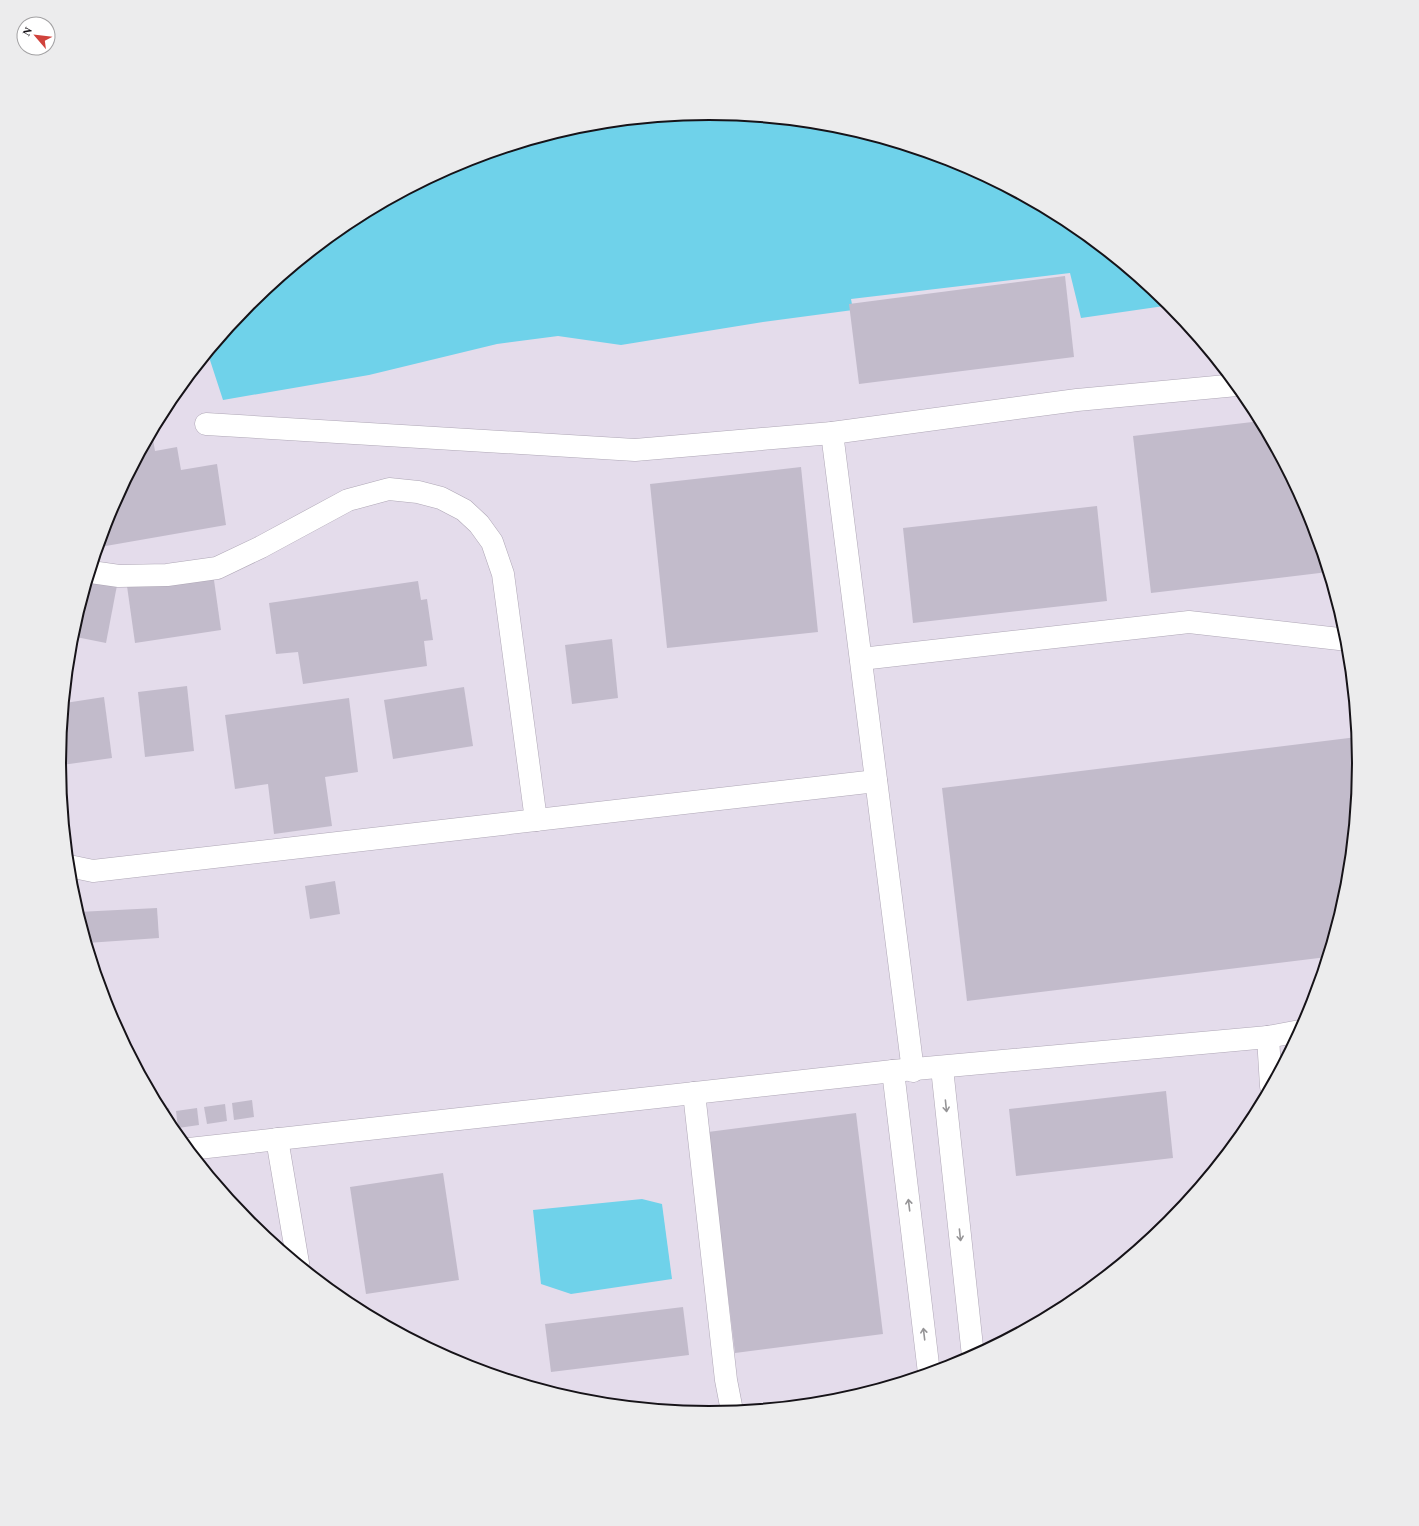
<svg xmlns="http://www.w3.org/2000/svg" width="1419" height="1526" font-family="Georgia,serif">
  <style>
    .water { fill: #6fd2ea }
    .building { fill: #c2bbcb }
    .lines { fill: none; stroke-linecap: round; stroke-linejoin: round }
    .minor-casing { stroke: #afa7b6; stroke-width: 23 }
    .minor { stroke: #fff; stroke-width: 22 }
    .oneway { stroke: #969597 }
    .rim { fill: none; stroke: #161318; stroke-width: 2 }
  </style>
  <rect width="100%" height="100%" fill="#e4dceb"/>
  <g class="water">
    <polygon points="710,113 837,125 959,162 1071,222 1171,305 1081,318 1070,273 851,299 853,310 763,322 621,345 558,336 497,344 369,375 223,400 208,354 250,303 348,222 461,162 583,125"/>
    <polygon points="642,1199 662,1204 672,1279 571,1294 541,1284 533,1210"/>
  </g>
  <g class="building">
    <polygon points="1065,276 1074,357 859,384 849,304"/>
    <polygon points="1261,421 1311,514 1328,572 1151,593 1133,436"/>
    <polygon points="152,433 155,451 177,447 181,470 217,464 226,525 100,547 100,543 109,514"/>
    <polygon points="801,467 818,632 667,648 650,484"/>
    <polygon points="1097,506 1107,601 913,623 903,528"/>
    <polygon points="213,573 221,630 135,643 127,586"/>
    <polygon points="90,575 118,580 106,643 71,636"/>
    <polygon points="418,581 421,600 427,599 433,640 424,641 427,666 303,684 298,652 276,654 269,603"/>
    <polygon points="612,639 618,698 572,704 565,645"/>
    <polygon points="187,686 194,751 145,757 138,692"/>
    <polygon points="464,687 473,746 393,759 384,700"/>
    <polygon points="104,697 112,758 62,765 60,749 65,703"/>
    <polygon points="349,698 358,772 325,777 332,826 274,834 268,784 235,789 225,715"/>
    <polygon points="1357,737 1360,763 1347,890 1327,957 967,1001 942,788"/>
    <polygon points="335,881 340,914 310,919 305,886"/>
    <polygon points="157,908 159,938 87,943 78,912"/>
    <polygon points="1166,1091 1173,1158 1016,1176 1009,1109"/>
    <polygon points="252,1100 254,1117 234,1120 232,1103"/>
    <polygon points="225,1104 227,1121 207,1124 204,1107"/>
    <polygon points="169,1108 172,1125 169,1125 161,1110"/>
    <polygon points="197,1108 199,1125 178,1128 176,1111"/>
    <polygon points="856,1113 883,1334 735,1353 708,1132"/>
    <polygon points="443,1173 459,1280 366,1294 350,1187"/>
    <polygon points="683,1307 689,1355 551,1372 545,1324"/>
  </g>
  <g class="lines">
    <defs>
      <g id="minor">
        <polyline points="206,424 635,450 832,433 1077,400 1237,385"/>
        <polyline points="832,433 913,1071"/>
        <polyline points="91,572 119,576 167,575 217,568 261,547 348,500 389,489 418,492 441,498 464,510 479,524 492,542 503,574 536,820"/>
        <polyline points="861,659 1189,622 1348,640"/>
        <polyline points="69,866 93,871 876,781"/>
        <polyline points="1268,1037 1271,1086"/>
        <polyline points="942,1068 973,1356"/>
        <polyline points="893,1071 929,1373"/>
        <polyline points="694,1093 726,1380 732,1411"/>
        <polyline points="277,1139 298,1263"/>
        <polyline points="189,1149 893,1071 1268,1037 1300,1031"/>
      </g>
    </defs>
    <use href="#minor" class="minor-casing"/>
    <use href="#minor" class="minor"/>
  </g>
  <defs><path id="oneway-shaft" d="M-6 0H5M1.5-3L5.5 0L1.5 3" fill="none" stroke-width="1.6" stroke-linecap="round" stroke-linejoin="round"/></defs>
  <g class="oneway">
    <use href="#oneway-shaft" transform="translate(946 1106) rotate(84)"/>
    <use href="#oneway-shaft" transform="translate(909 1205) rotate(-97)"/>
    <use href="#oneway-shaft" transform="translate(960 1235) rotate(84)"/>
    <use href="#oneway-shaft" transform="translate(924 1334) rotate(-97)"/>
  </g>
  <path d="M0 0H1419V1526H0ZM66 763a643 643 0 1 1 1286 0a643 643 0 1 1-1286 0Z" fill="#ececed" fill-rule="evenodd"/>
  <path class="rim" d="M66 763a643 643 0 1 1 1286 0a643 643 0 1 1-1286 0Z"/>
  <g transform="translate(36 36) rotate(298)"><circle r="19" fill="#ffffff" stroke="#a2a1a3"/>
  <path d="M0-3L7 15L0 10L-7 15Z" fill="#d0423c"/>
  <text y="-6" font-size="11" font-weight="bold" text-anchor="middle" fill="#161318">N</text>
  </g>
</svg>
